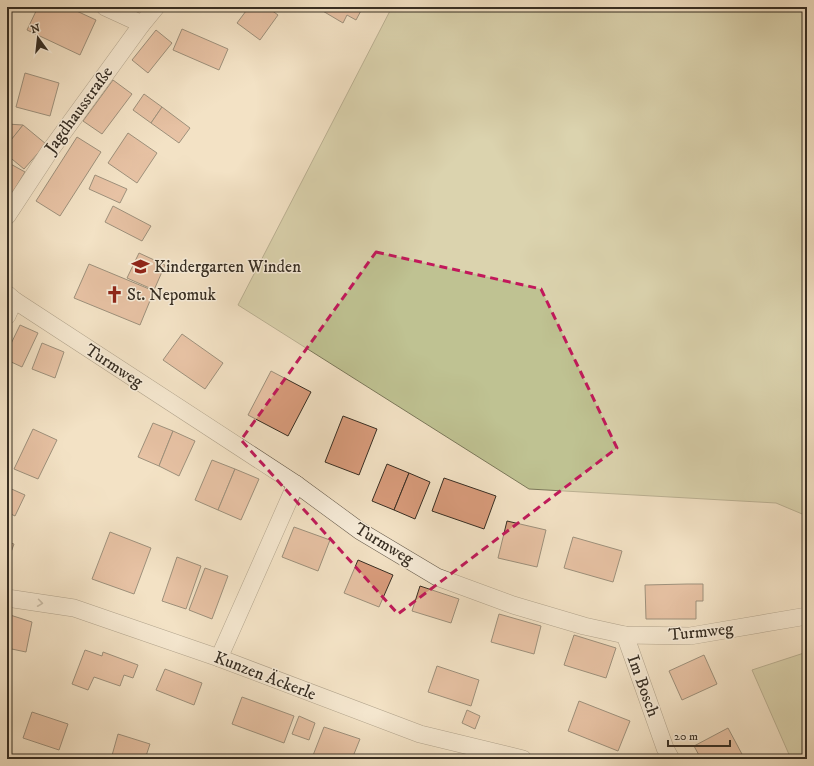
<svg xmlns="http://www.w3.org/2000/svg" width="814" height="766" font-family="'IM FELL DW Pica',serif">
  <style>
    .green { fill: #bfc292; stroke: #7b785a }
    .building { fill: #d99c7c; stroke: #372e23 }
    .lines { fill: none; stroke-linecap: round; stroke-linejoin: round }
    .minor-casing { stroke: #665b4c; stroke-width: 18 }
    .minor { stroke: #f7ecd9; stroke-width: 17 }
    .oneway { stroke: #978d7e }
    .marked { fill: none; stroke: #c2185b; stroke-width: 3; stroke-dasharray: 8 5; stroke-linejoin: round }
    .labels { text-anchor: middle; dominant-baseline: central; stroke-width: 3; stroke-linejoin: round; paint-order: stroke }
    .street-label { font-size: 17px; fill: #372e23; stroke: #f7ecd9 }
    .poi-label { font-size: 17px; fill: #372e23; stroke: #f7ecd9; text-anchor: start }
  </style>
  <rect width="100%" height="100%" fill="#f3e2c5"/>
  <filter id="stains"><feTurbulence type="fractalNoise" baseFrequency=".005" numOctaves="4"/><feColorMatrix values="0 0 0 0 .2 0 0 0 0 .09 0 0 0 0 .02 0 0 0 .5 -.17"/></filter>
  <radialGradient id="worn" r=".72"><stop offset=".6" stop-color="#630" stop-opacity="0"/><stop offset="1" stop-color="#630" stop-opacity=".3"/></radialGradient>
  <g class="green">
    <polygon points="392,7 807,7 807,516 776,503 529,489 238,305"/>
    <polygon points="807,652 807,759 791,759 752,670"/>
  </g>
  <g class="building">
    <polygon points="38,7 68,7 96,20 80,55 27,30"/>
    <polygon points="249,7 267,7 278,15 260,40 237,23"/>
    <polygon points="316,7 363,7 356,20 347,15 343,23"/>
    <polygon points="182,29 228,49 219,70 173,50"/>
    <polygon points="156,30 172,43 148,73 132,60"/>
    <polygon points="25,73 59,83 50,116 16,107"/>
    <polygon points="113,80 132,94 102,134 83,121"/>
    <polygon points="144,94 162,107 151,123 133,110"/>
    <polygon points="162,107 190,128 179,143 151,123"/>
    <polygon points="7,124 23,125 9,143 7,143"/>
    <polygon points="23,125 46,144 24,169 7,155 7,145"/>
    <polygon points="128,133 157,153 137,183 108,163"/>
    <polygon points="77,137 101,152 60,216 36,201"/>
    <polygon points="7,162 25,172 7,202"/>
    <polygon points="95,175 127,189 120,203 89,189"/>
    <polygon points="113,206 151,226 142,241 105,222"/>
    <polygon points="139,253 165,265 154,290 127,278"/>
    <polygon points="89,264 154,291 140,325 74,298"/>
    <polygon points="20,325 38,333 22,367 7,360 7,352"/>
    <polygon points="182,334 223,363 205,389 163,360"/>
    <polygon points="42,343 64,352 55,378 32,369"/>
    <polygon points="271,371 311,392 288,436 248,415"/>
    <polygon points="343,416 377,429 359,475 325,462"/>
    <polygon points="153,423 173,431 159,466 138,457"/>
    <polygon points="7,424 11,427 7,435"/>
    <polygon points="33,429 57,440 38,479 14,469"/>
    <polygon points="173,431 195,441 179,476 159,466"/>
    <polygon points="212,460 235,469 218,510 195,500"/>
    <polygon points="387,464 409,473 394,510 372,501"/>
    <polygon points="235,469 259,479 241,520 218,510"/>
    <polygon points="409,473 430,482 415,519 394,510"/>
    <polygon points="444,478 496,496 484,529 432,511"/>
    <polygon points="7,487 25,495 15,516 7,512"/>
    <polygon points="507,521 546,530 537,567 498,558"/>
    <polygon points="294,527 330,540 318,571 282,557"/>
    <polygon points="110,532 151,548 134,594 92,579"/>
    <polygon points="573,537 622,551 613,582 564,568"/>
    <polygon points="7,542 14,544 7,563"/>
    <polygon points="177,557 201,566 186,609 162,601"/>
    <polygon points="358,560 393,575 379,607 344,593"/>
    <polygon points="205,568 228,576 212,619 189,610"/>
    <polygon points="687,584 703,584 703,601 696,601 696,619 646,619 645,585"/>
    <polygon points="420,586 459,599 451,623 412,611"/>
    <polygon points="7,614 32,622 26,652 7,648"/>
    <polygon points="499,614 541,626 534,654 491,642"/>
    <polygon points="574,635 616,648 606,678 564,665"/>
    <polygon points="85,650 102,656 103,652 138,665 133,678 124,675 120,686 94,677 88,690 72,684"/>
    <polygon points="704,655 717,684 682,700 669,671"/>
    <polygon points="437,666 479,680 471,706 428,692"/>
    <polygon points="165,669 202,683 194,705 156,690"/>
    <polygon points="242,697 294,716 284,743 232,724"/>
    <polygon points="579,701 630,721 618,751 568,731"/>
    <polygon points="467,710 480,716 475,729 462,723"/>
    <polygon points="32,712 68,724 59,750 23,738"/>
    <polygon points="299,716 315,723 309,740 292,734"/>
    <polygon points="324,727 360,739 352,759 315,759 312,758"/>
    <polygon points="728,728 743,756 737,759 701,759 694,746"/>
    <polygon points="118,734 150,744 145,759 111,759"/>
  </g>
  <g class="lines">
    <defs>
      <g id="minor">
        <polyline points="105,7 142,24"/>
        <polyline points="7,216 49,152 142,24 156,7"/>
        <polyline points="7,294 14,300 296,484 360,531 437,577 513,605 584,626 625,635 690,636 807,616"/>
        <polyline points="7,316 14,300"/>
        <polyline points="7,598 74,608 219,658 420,734 523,759"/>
        <polyline points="625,635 665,748 671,759"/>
        <polyline points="219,658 296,484"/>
      </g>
    </defs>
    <use href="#minor" class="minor-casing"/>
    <use href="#minor" class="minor"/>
  </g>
  <defs><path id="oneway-chevron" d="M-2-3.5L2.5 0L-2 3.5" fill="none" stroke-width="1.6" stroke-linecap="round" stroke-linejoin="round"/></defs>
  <use class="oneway" href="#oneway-chevron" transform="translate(40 603) rotate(8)"/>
  <path d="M0 0H814V766H0ZM376,252L541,289L617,448L398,614L241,440Z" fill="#f3e2c5" fill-opacity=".55" fill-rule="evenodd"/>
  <path class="marked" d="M376,252L541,289L617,448L398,614L241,440Z"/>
  <defs>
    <symbol id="school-bare" viewBox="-9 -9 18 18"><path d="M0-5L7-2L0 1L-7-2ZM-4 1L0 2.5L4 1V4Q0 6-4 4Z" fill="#8f2418" stroke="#f7ecd9" stroke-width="2.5" paint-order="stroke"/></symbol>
    <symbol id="church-bare" viewBox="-9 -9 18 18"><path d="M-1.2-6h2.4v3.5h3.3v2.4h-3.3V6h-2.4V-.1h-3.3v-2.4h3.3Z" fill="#8f2418" stroke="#f7ecd9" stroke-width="2.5" paint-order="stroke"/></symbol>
  </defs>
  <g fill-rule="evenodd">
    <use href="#school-bare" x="128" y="254" width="25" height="25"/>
    <use href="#church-bare" x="102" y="282" width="25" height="25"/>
  </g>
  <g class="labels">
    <g class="street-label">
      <text transform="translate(79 110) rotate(-54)">Jagdhausstraße</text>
      <text transform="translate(114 366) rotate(33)">Turmweg</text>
      <text transform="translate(384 544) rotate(31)">Turmweg</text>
      <text transform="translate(701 632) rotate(-6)">Turmweg</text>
      <text transform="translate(265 676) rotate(21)">Kunzen Äckerle</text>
      <text transform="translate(643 686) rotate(70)">Im Bosch</text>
    </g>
    <g class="poi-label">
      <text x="154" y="267">Kindergarten Winden</text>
      <text x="127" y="295">St. Nepomuk</text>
    </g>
  </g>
  <rect width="814" height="766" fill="none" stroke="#f3e2c5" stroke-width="24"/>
  <rect x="8" y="8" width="798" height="750" fill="none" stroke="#372e23" stroke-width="2"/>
  <rect x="12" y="12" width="790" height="742" fill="none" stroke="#372e23"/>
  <g transform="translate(38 38) rotate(345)" stroke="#f7ecd9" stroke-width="3" paint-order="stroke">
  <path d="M0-3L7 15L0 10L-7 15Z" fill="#372e23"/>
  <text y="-6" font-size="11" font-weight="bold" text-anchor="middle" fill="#372e23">N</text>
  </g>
  <path d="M668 740v6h62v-6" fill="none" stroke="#372e23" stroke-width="2"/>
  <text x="674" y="740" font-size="12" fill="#372e23" stroke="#f7ecd9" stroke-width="3" paint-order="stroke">20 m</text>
  <rect width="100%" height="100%" filter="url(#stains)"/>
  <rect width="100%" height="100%" fill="url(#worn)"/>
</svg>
